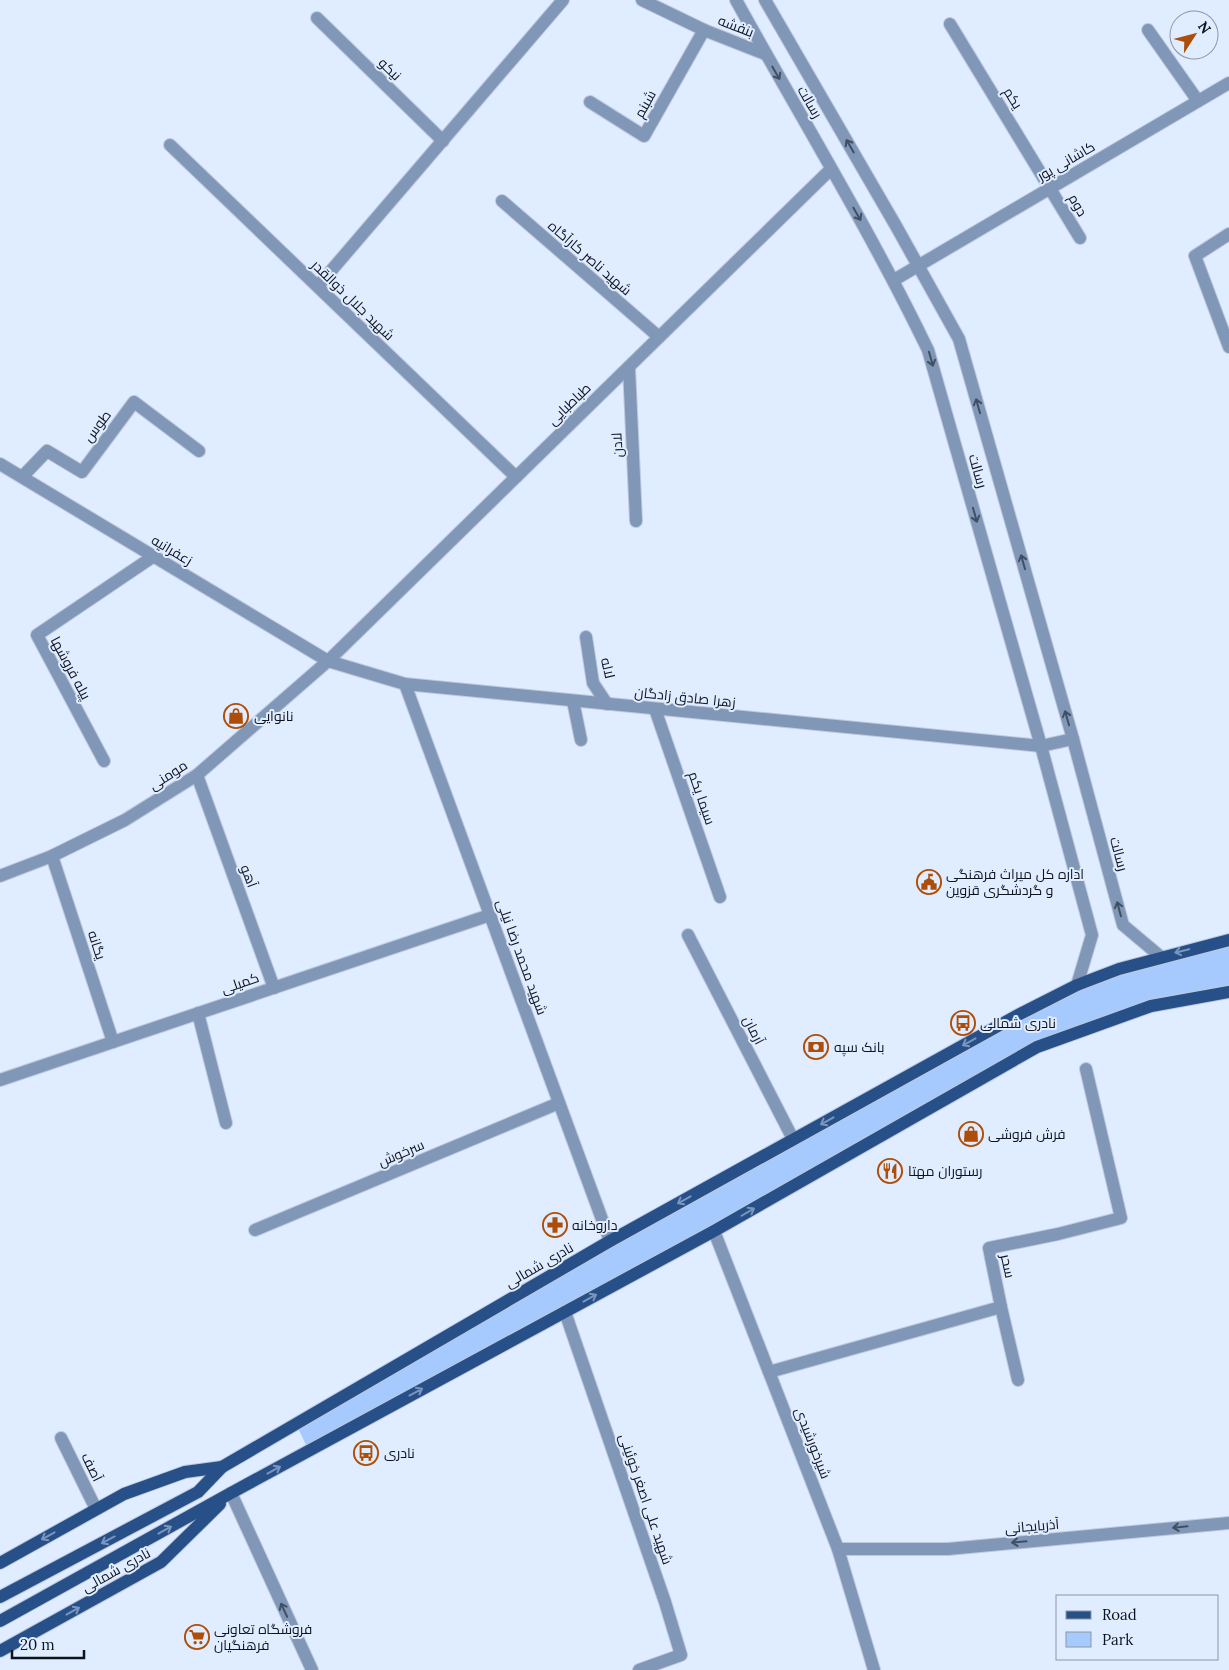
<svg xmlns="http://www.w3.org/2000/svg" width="1229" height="1670" font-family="Lora,Cairo,serif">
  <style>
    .green { fill: #a6cafd }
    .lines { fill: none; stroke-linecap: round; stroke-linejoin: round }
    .minor-casing { stroke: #bec9db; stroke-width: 14 }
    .major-casing { stroke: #bec9db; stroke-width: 14 }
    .minor { stroke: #8097b8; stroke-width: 12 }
    .major { stroke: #274f88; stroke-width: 12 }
    .oneway { stroke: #414f63 }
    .oneway2 { stroke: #7a96be }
    .labels { text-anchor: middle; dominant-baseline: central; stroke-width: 4; stroke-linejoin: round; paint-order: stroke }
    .street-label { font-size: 14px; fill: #0d141e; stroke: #e0ecff }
    .poi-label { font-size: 14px; fill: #0d141e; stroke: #e0ecff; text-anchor: start }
  </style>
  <rect width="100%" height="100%" fill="#e0ecff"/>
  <polygon class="green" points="1229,940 1229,992 1151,1006 1037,1047 309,1451 296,1424 1077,985"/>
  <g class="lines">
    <defs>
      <g id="minor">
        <polyline points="642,0 704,30 765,54"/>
        <path d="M736,0C800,116 870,230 928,350L1041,746L1092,935L1077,985"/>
        <polyline points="765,0 896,226 959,339 1073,739 1123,925 1161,957"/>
        <polyline points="317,18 443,141"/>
        <polyline points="950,24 1080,238"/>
        <polyline points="1148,30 1198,101"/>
        <polyline points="590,102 644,136 704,30"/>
        <polyline points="170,145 516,477"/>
        <polyline points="502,201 659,337"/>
        <polyline points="1229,234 1195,256 1229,347"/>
        <polyline points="894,280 1229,83"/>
        <polyline points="318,286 563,0"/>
        <polyline points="629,367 636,521"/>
        <polyline points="0,464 328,661 405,684 1041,746 1073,739"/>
        <polyline points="22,477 47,451 82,472 134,402 199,451"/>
        <polyline points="586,637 593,683 607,704"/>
        <polyline points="405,684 610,1241"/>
        <polyline points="573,701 581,740"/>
        <polyline points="655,709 720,897"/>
        <polyline points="104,761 37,635 154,556"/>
        <polyline points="197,775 274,988"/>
        <polyline points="52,856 113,1042"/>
        <polyline points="0,876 52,856 125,820 197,775 328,661 831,169"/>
        <polyline points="688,935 793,1139"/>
        <polyline points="198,1013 226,1123"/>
        <polyline points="0,1080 490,915"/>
        <polyline points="255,1230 559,1103"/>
        <polyline points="714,1231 838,1549 874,1670"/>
        <polyline points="1001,1307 1018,1380"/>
        <polyline points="565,1312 665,1602 681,1655 639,1670"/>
        <polyline points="769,1372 1001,1307 989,1248 1058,1234 1121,1218 1086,1069"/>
        <polyline points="61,1438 96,1509"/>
        <polyline points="231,1493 312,1670"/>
        <polyline points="838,1549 948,1549 1229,1523"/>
      </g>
      <g id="major">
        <polyline points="0,1563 124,1494 185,1472 222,1467"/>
        <polyline points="0,1597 198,1492 222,1467 610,1241 1018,1015 1077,985 1119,969 1229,940"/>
        <polyline points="0,1621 231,1493 714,1231 1037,1047 1151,1006 1229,992"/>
        <polyline points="0,1651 161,1562 220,1504"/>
      </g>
    </defs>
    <use href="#minor" class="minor-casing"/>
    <use href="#major" class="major-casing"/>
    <use href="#minor" class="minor"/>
    <use href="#major" class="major"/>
  </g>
  <defs><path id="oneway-shaft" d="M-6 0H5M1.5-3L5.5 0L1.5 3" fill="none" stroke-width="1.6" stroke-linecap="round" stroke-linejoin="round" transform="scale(1.25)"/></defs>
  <g class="oneway">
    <use href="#oneway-shaft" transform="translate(776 73) rotate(60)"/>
    <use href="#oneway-shaft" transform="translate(850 146) rotate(-120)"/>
    <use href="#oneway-shaft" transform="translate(857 214) rotate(60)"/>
    <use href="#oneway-shaft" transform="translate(931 359) rotate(74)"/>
    <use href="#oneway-shaft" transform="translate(978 406) rotate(-106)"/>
    <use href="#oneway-shaft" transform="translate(975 515) rotate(74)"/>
    <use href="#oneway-shaft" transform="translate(1023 562) rotate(-106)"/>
    <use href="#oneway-shaft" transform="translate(1067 718) rotate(-106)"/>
    <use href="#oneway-shaft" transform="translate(1119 909) rotate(-105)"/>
    <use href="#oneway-shaft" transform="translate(1180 1527) rotate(174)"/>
    <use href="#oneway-shaft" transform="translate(1019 1542) rotate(175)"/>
    <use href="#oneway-shaft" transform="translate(284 1610) rotate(-115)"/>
  </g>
  <g class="oneway2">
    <use href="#oneway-shaft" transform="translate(1182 951) rotate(166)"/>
    <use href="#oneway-shaft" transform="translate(969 1042) rotate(151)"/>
    <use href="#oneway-shaft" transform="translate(827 1121) rotate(151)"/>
    <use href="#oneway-shaft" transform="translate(684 1200) rotate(151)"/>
    <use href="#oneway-shaft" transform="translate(748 1212) rotate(-30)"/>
    <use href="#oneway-shaft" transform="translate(590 1298) rotate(-29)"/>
    <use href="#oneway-shaft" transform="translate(416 1392) rotate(-28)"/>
    <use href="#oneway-shaft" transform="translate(274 1470) rotate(-29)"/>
    <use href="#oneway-shaft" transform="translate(165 1530) rotate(-29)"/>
    <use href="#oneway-shaft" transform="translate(48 1536) rotate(151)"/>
    <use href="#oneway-shaft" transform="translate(108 1540) rotate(152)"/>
    <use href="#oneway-shaft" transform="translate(73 1611) rotate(-29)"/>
  </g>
  <defs>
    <symbol id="shop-ring" viewBox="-11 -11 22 22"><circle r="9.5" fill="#e0ecff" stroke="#ad4d07" stroke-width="1.5"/><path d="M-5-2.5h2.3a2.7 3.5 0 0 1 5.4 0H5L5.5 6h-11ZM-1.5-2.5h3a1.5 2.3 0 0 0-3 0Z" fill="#ad4d07"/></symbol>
    <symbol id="civic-ring" viewBox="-11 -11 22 22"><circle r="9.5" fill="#e0ecff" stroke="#ad4d07" stroke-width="1.5"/><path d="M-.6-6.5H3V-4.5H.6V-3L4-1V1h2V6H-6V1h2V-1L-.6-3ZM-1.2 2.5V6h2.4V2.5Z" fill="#ad4d07"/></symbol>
    <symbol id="bus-ring" viewBox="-11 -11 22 22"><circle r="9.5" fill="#e0ecff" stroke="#ad4d07" stroke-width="1.5"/><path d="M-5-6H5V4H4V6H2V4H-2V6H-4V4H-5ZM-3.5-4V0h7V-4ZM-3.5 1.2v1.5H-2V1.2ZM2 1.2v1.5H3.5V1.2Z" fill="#ad4d07"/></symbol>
    <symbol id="bank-ring" viewBox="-11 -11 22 22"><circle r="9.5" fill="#e0ecff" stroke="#ad4d07" stroke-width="1.5"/><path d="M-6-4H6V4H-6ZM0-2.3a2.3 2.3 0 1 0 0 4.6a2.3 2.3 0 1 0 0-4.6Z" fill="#ad4d07"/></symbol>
    <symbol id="restaurant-ring" viewBox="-11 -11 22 22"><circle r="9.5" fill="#e0ecff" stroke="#ad4d07" stroke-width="1.5"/><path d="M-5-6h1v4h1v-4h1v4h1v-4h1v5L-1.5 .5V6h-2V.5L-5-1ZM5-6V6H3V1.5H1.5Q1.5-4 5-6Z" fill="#ad4d07"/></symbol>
    <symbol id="pharmacy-ring" viewBox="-11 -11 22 22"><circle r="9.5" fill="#e0ecff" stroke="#ad4d07" stroke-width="1.5"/><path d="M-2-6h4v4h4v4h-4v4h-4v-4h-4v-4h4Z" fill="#ad4d07"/></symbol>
    <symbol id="supermarket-ring" viewBox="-11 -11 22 22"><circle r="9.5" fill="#e0ecff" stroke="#ad4d07" stroke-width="1.5"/><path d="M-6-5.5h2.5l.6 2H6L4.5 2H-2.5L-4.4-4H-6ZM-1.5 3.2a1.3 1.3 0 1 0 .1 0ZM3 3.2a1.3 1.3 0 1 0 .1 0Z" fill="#ad4d07"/></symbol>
  </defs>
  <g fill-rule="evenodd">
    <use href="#shop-ring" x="222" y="702" width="28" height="28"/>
    <use href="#civic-ring" x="915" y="868" width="28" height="28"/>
    <use href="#bus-ring" x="949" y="1009" width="28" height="28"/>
    <use href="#bank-ring" x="802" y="1033" width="28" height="28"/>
    <use href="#shop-ring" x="957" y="1120" width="28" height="28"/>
    <use href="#restaurant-ring" x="876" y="1157" width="28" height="28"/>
    <use href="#pharmacy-ring" x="541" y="1211" width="28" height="28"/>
    <use href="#bus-ring" x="352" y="1439" width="28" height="28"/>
    <use href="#supermarket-ring" x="183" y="1623" width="28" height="28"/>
  </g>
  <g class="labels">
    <g class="street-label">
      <text transform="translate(736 26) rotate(21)">بنفشه</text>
      <text transform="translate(390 69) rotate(44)">نیکو</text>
      <text transform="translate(1013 98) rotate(58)">یکم</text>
      <text transform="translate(810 102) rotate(60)">رسالت</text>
      <text transform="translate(645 104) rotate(-61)">شبنم</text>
      <text transform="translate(1066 161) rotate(-30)">کاشانی پور</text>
      <text transform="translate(1078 205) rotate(60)">دوم</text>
      <text transform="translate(590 258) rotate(41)">شهید ناصر کارآگاه</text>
      <text transform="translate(353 300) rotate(44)">شهید جلال ذوالقدر</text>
      <text transform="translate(569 404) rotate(-44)">طباطبایی</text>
      <text transform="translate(97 426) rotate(-53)">طوس</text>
      <text transform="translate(617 445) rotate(-93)">لادن</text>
      <text transform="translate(978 471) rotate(74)">رسالت</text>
      <text transform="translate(172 550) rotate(31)">زعفرانیه</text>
      <text transform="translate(71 668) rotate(62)">پیله فروشها</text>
      <text transform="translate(608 668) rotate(77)">لاله</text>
      <text transform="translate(685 697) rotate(6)">زهرا صادق زادگان</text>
      <text transform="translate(168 775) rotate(-33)">مومنی</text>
      <text transform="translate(702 798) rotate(71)">سیما یکم</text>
      <text transform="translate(1119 854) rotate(75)">رسالت</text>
      <text transform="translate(249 876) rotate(70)">آهو</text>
      <text transform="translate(97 945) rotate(72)">یگانه</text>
      <text transform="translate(522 957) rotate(70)">شهید محمد رضا نیلی</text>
      <text transform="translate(240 983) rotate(-19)">کمیلی</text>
      <text transform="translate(754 1030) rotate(63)">آرمان</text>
      <text transform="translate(401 1153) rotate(-23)">سرخوش</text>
      <text transform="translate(539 1265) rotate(-30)">نادری شمالی</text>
      <text transform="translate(1008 1266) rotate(78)">سحر</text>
      <text transform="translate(813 1443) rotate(69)">شیرخورشیدی</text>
      <text transform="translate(92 1467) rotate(64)">آصف</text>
      <text transform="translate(646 1499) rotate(71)">شهید علی اصغر خوئینی</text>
      <text transform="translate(1032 1526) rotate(-5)">آذربایجانی</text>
      <text transform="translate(116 1570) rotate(-29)">نادری شمالی</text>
    </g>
    <g class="poi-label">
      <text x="254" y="716">نانوایی</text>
      <text x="946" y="874">اداره کل میراث فرهنگی<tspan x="946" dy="16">و گردشگری قزوین</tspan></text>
      <text x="980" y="1023">نادری شمالی</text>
      <text x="834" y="1047">بانک سپه</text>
      <text x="988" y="1134">فرش فروشی</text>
      <text x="908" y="1171">رستوران مهتا</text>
      <text x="572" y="1225">داروخانه</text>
      <text x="384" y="1453">نادری</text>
      <text x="214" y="1629">فروشگاه تعاونی<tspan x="214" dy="16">فرهنگیان</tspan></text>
    </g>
  </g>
  <rect x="1056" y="1595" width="162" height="65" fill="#e0ecff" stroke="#8c96a5"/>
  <rect x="1066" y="1611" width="25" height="8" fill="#274f88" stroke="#8c96a5"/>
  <text x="1102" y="1620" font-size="15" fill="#0d141e">Road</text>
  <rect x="1066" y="1632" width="25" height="15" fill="#a6cafd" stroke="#8c96a5"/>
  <text x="1102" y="1645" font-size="15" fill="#0d141e">Park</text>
  <g transform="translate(1194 35) rotate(54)"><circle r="24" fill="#e0ecff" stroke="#8c96a5"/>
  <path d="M0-4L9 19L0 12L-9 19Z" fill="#ad4d07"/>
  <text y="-8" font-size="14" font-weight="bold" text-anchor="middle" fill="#0d141e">N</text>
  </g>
  <path d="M12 1650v8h72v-8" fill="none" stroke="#0d141e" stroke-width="2.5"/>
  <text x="20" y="1650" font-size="15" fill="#0d141e" stroke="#e0ecff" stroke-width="4" paint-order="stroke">20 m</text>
</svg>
